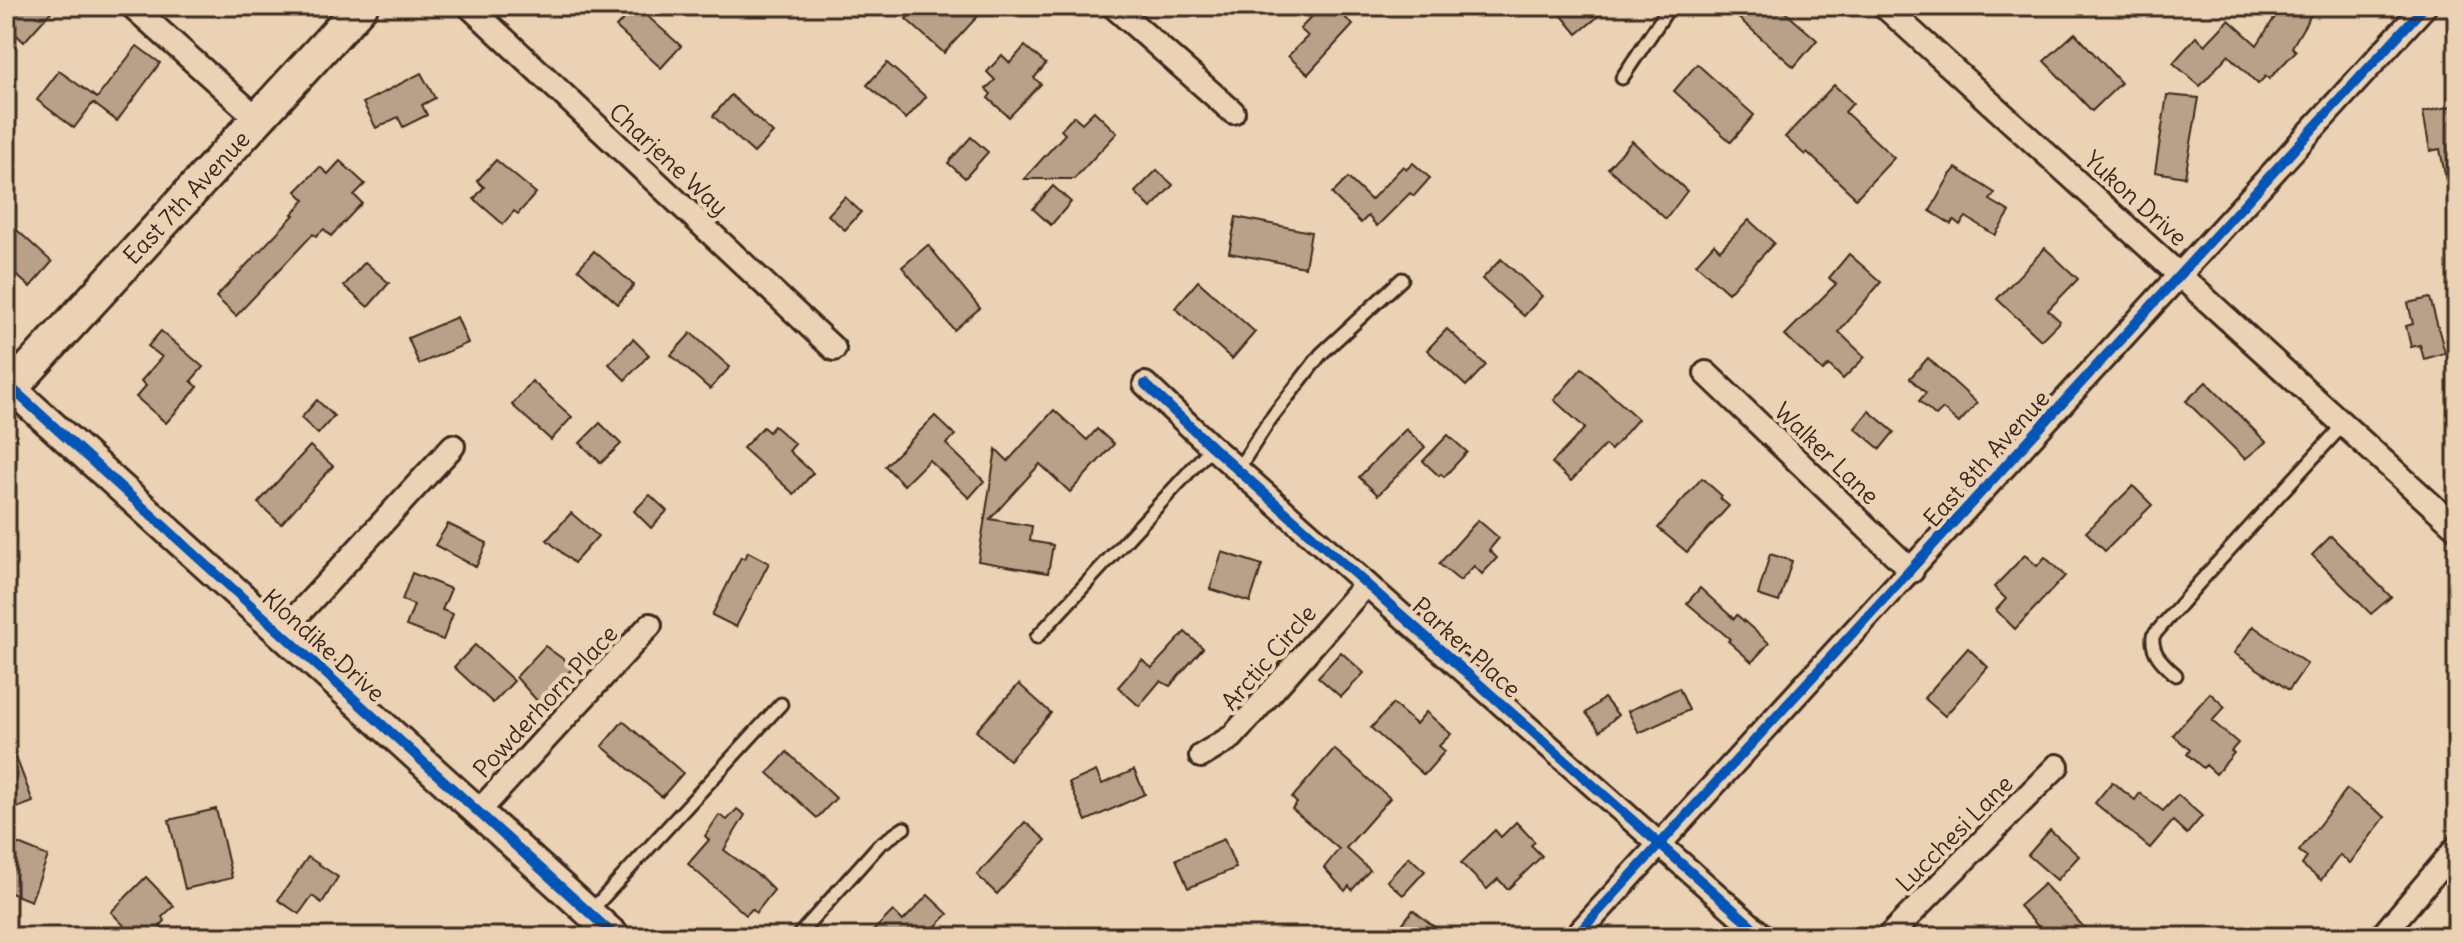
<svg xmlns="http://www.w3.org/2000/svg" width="2463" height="943" font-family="Delius,sans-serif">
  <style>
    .building { fill: #b8a188; stroke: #3b2a1e; stroke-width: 2 }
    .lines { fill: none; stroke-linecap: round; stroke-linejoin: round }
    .service-casing { stroke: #3b2a1e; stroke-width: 17 }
    .minor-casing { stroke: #3b2a1e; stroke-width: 28 }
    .tertiary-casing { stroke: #3b2a1e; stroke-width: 34 }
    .secondary-casing { stroke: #3b2a1e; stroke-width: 38 }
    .service { stroke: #ecd2b4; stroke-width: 11 }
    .minor { stroke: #ecd2b4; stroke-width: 22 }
    .tertiary { stroke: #ecd2b4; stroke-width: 28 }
    .secondary { stroke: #ecd2b4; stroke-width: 32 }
    .cycleway-casing { stroke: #ecd2b4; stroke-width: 15 }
    .cycleway { stroke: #0057b8; stroke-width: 10 }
    .labels { text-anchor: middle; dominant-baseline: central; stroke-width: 8; stroke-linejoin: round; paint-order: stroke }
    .street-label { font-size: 24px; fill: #3b2a1e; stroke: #ecd2b4 }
  </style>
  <rect width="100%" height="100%" fill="#ecd2b4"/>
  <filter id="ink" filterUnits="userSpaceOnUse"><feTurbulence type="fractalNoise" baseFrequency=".0125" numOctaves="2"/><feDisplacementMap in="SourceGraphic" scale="16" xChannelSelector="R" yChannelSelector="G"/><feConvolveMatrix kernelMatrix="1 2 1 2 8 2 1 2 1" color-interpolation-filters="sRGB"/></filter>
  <g filter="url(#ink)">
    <g class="building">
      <polygon points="14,6 56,6 24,42 6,25 6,14"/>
      <polygon points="636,6 681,46 661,68 616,27"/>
      <polygon points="918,6 987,6 944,53 906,19"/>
      <polygon points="1554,6 1611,6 1577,34"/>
      <polygon points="1725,6 1778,6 1817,40 1794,67"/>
      <polygon points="2282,6 2316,6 2292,47 2296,51 2269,79 2266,76 2258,84 2228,55 2200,86 2173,63 2196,37 2205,45 2229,20 2257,45"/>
      <polygon points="1334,7 1353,25 1308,74 1288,56 1308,36 1300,29 1319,9 1326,15"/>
      <polygon points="2075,33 2121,83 2092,111 2044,61"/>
      <polygon points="137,46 160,63 117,121 93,103 74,128 37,100 59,71 97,98"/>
      <polygon points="1025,46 1046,64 1034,78 1041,84 1009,117 988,98 991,94 986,89 995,80 987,72 1002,55 1010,63"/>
      <polygon points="887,63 926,97 906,119 867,85"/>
      <polygon points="1697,64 1754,115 1731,142 1674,91"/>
      <polygon points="421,73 435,98 422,105 427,115 403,127 398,117 376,128 363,103"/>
      <polygon points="1834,85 1853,103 1845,112 1894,158 1856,198 1807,152 1805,155 1785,137"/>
      <polygon points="731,95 773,133 754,153 713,116"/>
      <polygon points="2167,95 2199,98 2185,177 2155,172"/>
      <polygon points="2457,105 2457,185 2447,186 2440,149 2430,151 2423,112"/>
      <polygon points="1094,111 1117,133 1074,179 1024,179 1065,134 1061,130 1074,116 1082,123"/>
      <polygon points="971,137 988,152 965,178 948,163"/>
      <polygon points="1632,141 1687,191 1666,219 1608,168"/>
      <polygon points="496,160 536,193 518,214 514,211 503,224 474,199 484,187 477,181"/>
      <polygon points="340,161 365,184 354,195 362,203 331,236 324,229 316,236 313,234 236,316 216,297 294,215 292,214 305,200 296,191 320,167 328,174"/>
      <polygon points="1413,163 1430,178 1414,196 1410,193 1377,226 1368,216 1361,223 1332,194 1348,178 1371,200 1403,166 1407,169"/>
      <polygon points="1956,168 1995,193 1990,200 2010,212 1995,235 1966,217 1960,225 1954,220 1951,224 1930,211 1950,175"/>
      <polygon points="1157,170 1173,185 1151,208 1135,192"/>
      <polygon points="1053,186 1071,202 1051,225 1033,209"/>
      <polygon points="845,197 861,212 845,230 828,215"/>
      <polygon points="1236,217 1311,232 1305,267 1229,253"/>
      <polygon points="6,220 52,262 30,287 6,266"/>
      <polygon points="1749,220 1774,243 1728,293 1696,264 1714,244 1720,250"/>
      <polygon points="928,245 980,308 954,330 902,267"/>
      <polygon points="2045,248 2078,279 2048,310 2060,321 2041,340 1997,299"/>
      <polygon points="594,251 634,285 618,304 578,269"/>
      <polygon points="1849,254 1881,282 1839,332 1865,357 1843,379 1829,365 1823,371 1785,335 1836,284 1829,278"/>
      <polygon points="1501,259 1542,296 1524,316 1482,279"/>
      <polygon points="365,262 389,283 368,307 344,286"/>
      <polygon points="1198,281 1255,332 1232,359 1175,308"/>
      <polygon points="2430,298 2445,353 2424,359 2420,345 2411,347 2406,326 2413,324 2408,303"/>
      <polygon points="457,317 468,343 419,364 408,338"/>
      <polygon points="1447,329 1486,365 1466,386 1427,350"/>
      <polygon points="161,331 203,367 191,381 198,387 166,423 136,397 146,386 141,381 162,357 148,346"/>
      <polygon points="691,333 730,367 710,389 671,355"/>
      <polygon points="633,339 649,355 625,380 609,364"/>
      <polygon points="1928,358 1977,403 1959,423 1943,409 1936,416 1919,401 1926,393 1910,378"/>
      <polygon points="1582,368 1638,419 1611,450 1605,445 1571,481 1552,463 1585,428 1554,400"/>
      <polygon points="532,381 572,417 551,440 512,405"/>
      <polygon points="2206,382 2266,442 2245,459 2186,401"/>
      <polygon points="317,400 334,416 318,434 301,418"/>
      <polygon points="1054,410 1087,440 1097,429 1114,444 1070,492 1040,464 990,519 1032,526 1030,541 1053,545 1048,573 978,561 996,449 1008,461"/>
      <polygon points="1869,411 1894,432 1880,449 1855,428"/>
      <polygon points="935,416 955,435 946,444 984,481 969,498 929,460 904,485 885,466"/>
      <polygon points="600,423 621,444 601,463 580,443"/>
      <polygon points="774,426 795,444 789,451 813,473 794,494 743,448 763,427 769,432"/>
      <polygon points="1406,429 1425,447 1378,495 1359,477"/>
      <polygon points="1448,435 1467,452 1444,477 1441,474 1439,476 1423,461"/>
      <polygon points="310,446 333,466 281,524 258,503"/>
      <polygon points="1702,478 1722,496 1720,498 1729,506 1687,552 1658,528"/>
      <polygon points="2133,486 2152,505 2105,551 2086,532"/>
      <polygon points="650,495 667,511 651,528 634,511"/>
      <polygon points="571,513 598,536 574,563 547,540"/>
      <polygon points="1478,520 1499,538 1489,550 1497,558 1482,574 1474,566 1460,581 1439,564"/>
      <polygon points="448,524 487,543 476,567 435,545"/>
      <polygon points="2331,536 2391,597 2371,614 2312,555"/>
      <polygon points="748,552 769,563 736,627 712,615 741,557 745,559"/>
      <polygon points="1222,552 1262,565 1250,602 1210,589"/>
      <polygon points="1770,554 1792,561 1779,602 1758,595"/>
      <polygon points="2025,555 2037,566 2045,557 2065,576 2015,629 1996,610 2006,599 1994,587"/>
      <polygon points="412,573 451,589 442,610 453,614 443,640 406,626 414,605 402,600"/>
      <polygon points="1700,588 1734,619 1737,615 1769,643 1752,662 1728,641 1730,639 1687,603"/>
      <polygon points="2253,626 2307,664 2289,690 2234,653"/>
      <polygon points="1185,632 1203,648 1170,686 1160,681 1139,706 1118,687 1142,660 1152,668"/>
      <polygon points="475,645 514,681 493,703 454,667"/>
      <polygon points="545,646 574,667 539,703 516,677"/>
      <polygon points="1968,648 1988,667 1945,716 1924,698"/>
      <polygon points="1341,652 1364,673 1341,697 1318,677"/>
      <polygon points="1019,684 1051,713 1009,760 976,731"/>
      <polygon points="1679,688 1689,710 1639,733 1628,711"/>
      <polygon points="2210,693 2225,707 2212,721 2238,743 2231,751 2234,753 2216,774 2206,765 2203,768 2187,754 2190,750 2173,735"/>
      <polygon points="1604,698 1618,715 1600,731 1586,713"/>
      <polygon points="1393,704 1416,724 1426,712 1451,734 1439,746 1445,751 1424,775 1371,728"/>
      <polygon points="623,721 683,773 662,797 602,746"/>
      <polygon points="8,736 33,802 6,812 6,737"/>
      <polygon points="1334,749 1390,798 1346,848 1370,870 1352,890 1349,886 1345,891 1324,868 1339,849 1292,809 1297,803 1292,798"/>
      <polygon points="787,752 836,798 817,818 768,773"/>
      <polygon points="1134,770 1145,794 1086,821 1069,783 1096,771 1102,784"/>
      <polygon points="2112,782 2135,800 2140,793 2163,811 2178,795 2202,816 2187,834 2173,821 2150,848 2095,803"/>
      <polygon points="2347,789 2385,817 2350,863 2340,855 2321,880 2302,865 2307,857 2299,851"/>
      <polygon points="216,809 232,878 185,889 169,820"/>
      <polygon points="737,809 745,815 724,850 763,879 774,890 756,913 752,909 746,915 688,864 709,840 705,836 719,815 727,820"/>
      <polygon points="1025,822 1046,840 997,894 977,875"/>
      <polygon points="1516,822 1535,842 1531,845 1542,856 1508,889 1498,879 1487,889 1461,863 1495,830 1501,837"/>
      <polygon points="2050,830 2079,856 2057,880 2028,855"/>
      <polygon points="6,839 48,856 31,901 6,891"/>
      <polygon points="1224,839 1236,868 1188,888 1176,859"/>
      <polygon points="308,857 338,877 322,903 312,896 299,914 278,900"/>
      <polygon points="1409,857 1425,871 1403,895 1387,881"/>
      <polygon points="146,877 174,906 162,917 165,921 160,926 171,937 135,937 111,912"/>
      <polygon points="2044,884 2093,937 2048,937 2019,906"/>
      <polygon points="928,895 948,914 925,937 867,937 893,911 903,921"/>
      <polygon points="1413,910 1447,937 1392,937"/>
    </g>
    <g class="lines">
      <defs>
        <g id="service">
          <polyline points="1622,78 1670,6"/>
          <polyline points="1238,469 1269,421 1321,354 1402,279"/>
          <polyline points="1037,637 1212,447"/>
          <path d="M2176,675C2164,664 2151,654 2153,636L2198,584L2343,425"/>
          <polyline points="589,913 781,704"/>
          <polyline points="797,937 879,845 904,828"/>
        </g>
        <g id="minor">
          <polyline points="132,6 258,119"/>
          <polyline points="469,6 834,349"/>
          <polyline points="1113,6 1233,112"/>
          <polyline points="1884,6 2457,528"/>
          <polyline points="1706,373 1912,571"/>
          <polyline points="1145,384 1212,447 1764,937"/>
          <polyline points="281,633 453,446"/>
          <polyline points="1201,756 1232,737 1366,584"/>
          <polyline points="478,812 650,625"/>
          <polyline points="1575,937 2425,6"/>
          <polyline points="1888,937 2057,766"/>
          <polyline points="2381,937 2457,847"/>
        </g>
        <polyline id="tertiary" points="11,388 616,937"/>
        <polyline id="secondary" points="6,394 361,6"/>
      </defs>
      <use href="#service" class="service-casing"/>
      <use href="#minor" class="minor-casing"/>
      <use href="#tertiary" class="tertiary-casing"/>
      <use href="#secondary" class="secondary-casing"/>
      <use href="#service" class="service"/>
      <use href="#minor" class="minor"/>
      <use href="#tertiary" class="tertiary"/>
      <use href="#secondary" class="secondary"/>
      <defs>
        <g id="cycleway">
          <polyline points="6,383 616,937"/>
          <polyline points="1145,384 1212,447 1764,937"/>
          <polyline points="1575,937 2425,6"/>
        </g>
      </defs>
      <use href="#cycleway" class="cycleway-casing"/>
      <use href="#cycleway" class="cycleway"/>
    </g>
  </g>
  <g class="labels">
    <g class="street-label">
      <text transform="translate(669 159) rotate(43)">Charjene Way</text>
      <text transform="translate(186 197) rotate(-47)">East 7th Avenue</text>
      <text transform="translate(2136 198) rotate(42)">Yukon Drive</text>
      <text transform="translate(1827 453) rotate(44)">Walker Lane</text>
      <text transform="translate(1986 458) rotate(-48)">East 8th Avenue</text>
      <text transform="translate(324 645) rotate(42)">Klondike Drive</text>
      <text transform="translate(1467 647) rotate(42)">Parker Place</text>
      <text transform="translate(1268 657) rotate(-49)">Arctic Circle</text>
      <text transform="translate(545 701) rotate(-47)">Powderhorn Place</text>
      <text transform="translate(1954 833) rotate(-45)">Lucchesi Lane</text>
    </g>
  </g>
  <rect width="2463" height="943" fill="none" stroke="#ecd2b4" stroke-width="32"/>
  <rect x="16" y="16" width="2431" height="911" fill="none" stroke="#3b2a1e" stroke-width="3" filter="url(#ink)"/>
</svg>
